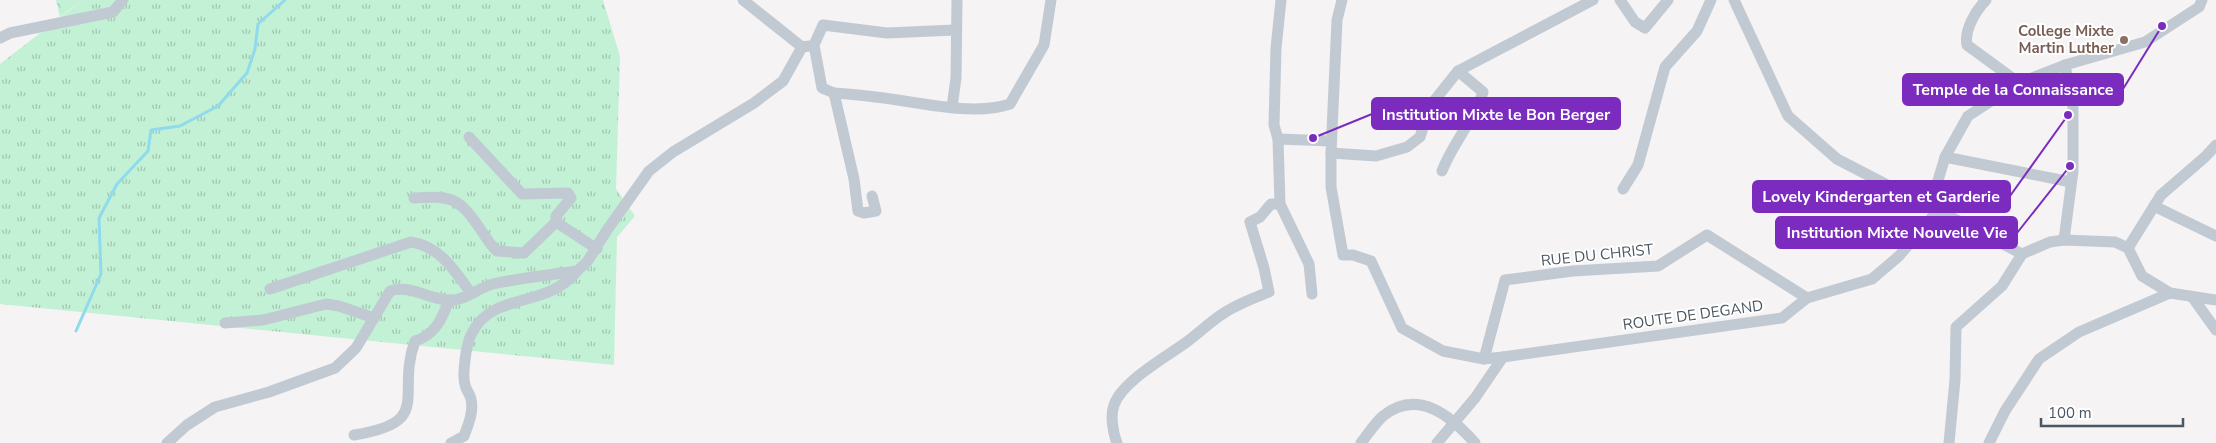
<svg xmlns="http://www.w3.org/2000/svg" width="2216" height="443" font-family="'Nunito Sans',sans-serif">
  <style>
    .grass { fill: url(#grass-tufts) }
    .forest { fill: url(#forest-crowns) }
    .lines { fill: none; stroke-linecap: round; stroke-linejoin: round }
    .stream { stroke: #90daee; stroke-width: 3 }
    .minor { stroke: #c1cad2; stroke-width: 11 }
    .education-dot { fill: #8d6e63; stroke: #fff; stroke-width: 2 }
    .labels { text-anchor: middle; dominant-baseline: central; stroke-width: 4; stroke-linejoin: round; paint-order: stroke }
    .education-label { font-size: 15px; font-weight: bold; fill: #785e54; stroke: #fff; text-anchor: end }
    .street-label { font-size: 15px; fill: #4a5661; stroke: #fff }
    .leader { fill: none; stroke: #7b2cbf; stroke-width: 2 }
    .callout-dot { fill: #7b2cbf; stroke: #fff; stroke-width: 2 }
    .callout { fill: #7b2cbf; stroke: #7b2cbf; stroke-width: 2 }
    .callout-label { font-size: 16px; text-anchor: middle; font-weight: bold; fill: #fff }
  </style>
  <defs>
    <pattern id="grass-tufts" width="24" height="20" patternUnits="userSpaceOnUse" patternTransform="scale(1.25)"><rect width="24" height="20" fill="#c3f1d5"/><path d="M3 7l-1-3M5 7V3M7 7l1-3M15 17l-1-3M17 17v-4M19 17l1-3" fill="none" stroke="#a0c6b0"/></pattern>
    <pattern id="forest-crowns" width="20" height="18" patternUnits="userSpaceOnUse" patternTransform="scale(1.25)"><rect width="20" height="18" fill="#c3f1d5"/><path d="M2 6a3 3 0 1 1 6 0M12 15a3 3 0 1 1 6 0" fill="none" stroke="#a0c6b0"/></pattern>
  </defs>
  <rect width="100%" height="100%" fill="#f5f3f3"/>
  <polygon class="grass" points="83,0 603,0 620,56 616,189 635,216 617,237 614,365 0,304 0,64"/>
  <polygon class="forest" points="56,0 83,0 60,17"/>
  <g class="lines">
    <polyline class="stream" points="76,331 101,274 99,218 117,184 148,151 151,130 180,126 218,106 247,73 255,49 258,24 285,0"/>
    <g class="minor">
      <polyline points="743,0 802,47 809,46"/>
      <polyline points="1281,0 1276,48 1274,125 1278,139 1280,204 1309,264 1312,294"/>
      <polyline points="1342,0 1337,20 1331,153 1331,187 1343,255 1353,255 1371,261 1402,328 1443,351 1484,359 1503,357 1782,318 1807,298 1872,279 1899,256 1938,210"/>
      <polyline points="1620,0 1635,22 1645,28 1668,0"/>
      <polyline points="1734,0 1788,116 1837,159 1893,188 1931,204 1938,210 2022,254"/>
      <path d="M1986,0C1975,11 1964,31 1967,45L2019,83"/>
      <path d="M955,30L887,33L823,25L814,45L822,88L834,93C851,94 868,96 884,98C922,103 974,116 1010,104L1044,45L1051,0"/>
      <polyline points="0,38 10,33 113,12 123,0"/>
      <polyline points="834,93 854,179 858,211 864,213 876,211 872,196"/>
      <polyline points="952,107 956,78 957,0"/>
      <polyline points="469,137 522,194 568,193 571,198 556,216 556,222"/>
      <polyline points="1278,139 1331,141"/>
      <polyline points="1331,153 1376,156 1407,147 1420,137 1430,106 1458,71 1593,0"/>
      <polyline points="1945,157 2071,182"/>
      <path d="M1442,171C1453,143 1474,120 1483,92L1458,71"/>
      <polyline points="1623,189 1638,165 1665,67 1697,31 1711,0"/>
      <path d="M414,198C455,195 460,199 483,233C487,239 491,246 497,251L524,253L556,222L597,249"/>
      <polyline points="1931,204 1945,157 1968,116 2019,83 2065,65 2145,42 2199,7 2202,0"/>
      <polyline points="2154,206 2216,236"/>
      <polyline points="2064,240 2073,171 2073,107 2065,65"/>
      <polyline points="2128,248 2161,195 2205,157 2216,145"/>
      <polyline points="2022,254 2050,242 2064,240 2115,242 2128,248 2142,276 2170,293 2216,300"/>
      <path d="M270,289L411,242C441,247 454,270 471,293"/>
      <polyline points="2193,298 2216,330"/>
      <polyline points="225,323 263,320 326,304 339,306 374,318"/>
      <polyline points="1484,359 1505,280 1573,271 1658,266 1707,235 1807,298"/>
      <path d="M354,435C435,422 395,396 415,341C435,335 442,319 449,300"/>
      <path d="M167,443L187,425L215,407L269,392L335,368L356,348L390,291C412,284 428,300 450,300C464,301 478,288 493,284C520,278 549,275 577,271L587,262L607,230L649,171L673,152L754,103L783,81L802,47"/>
      <path d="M451,443L464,436C468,425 474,412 471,399C470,394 466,390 465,385C462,375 466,343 472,333C493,291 547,309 577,271"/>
      <path d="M1117,443C1113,433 1110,416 1114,405C1122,381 1168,356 1188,341C1200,332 1211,321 1224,313C1238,304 1254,298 1269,292L1264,268L1250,222L1260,217L1271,204H1280"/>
      <path d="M1361,443C1368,434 1375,423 1383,416C1418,388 1451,416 1475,443"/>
      <polyline points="1437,443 1475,398 1503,357"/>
      <polyline points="1949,443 1955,380 1956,327 2002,286 2022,254"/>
      <polyline points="1989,443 2005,411 2039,359 2079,332 2170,293"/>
    </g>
  </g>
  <circle class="education-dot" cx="2124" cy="40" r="5"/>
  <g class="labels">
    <g class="education-label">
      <text x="2114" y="31">College Mixte<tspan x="2114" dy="17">Martin Luther</tspan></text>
    </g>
    <g class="street-label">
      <text transform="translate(1597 255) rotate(-6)">RUE DU CHRIST</text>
      <text transform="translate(1693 315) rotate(-8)">ROUTE DE DEGAND</text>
    </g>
  </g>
  <path class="leader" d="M2162 26L2123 89M1313 138L1372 114M2068 115L2010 196M2070 166L2017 233"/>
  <g class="callout-dot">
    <circle cx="2162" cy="26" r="5"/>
    <circle cx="1313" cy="138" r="5"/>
    <circle cx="2068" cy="115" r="5"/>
    <circle cx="2070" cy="166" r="5"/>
  </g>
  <g class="callout">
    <rect x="1903" y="74" width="220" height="31" rx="5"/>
    <rect x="1372" y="98" width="248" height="31" rx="5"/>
    <rect x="1753" y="181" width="257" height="31" rx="5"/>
    <rect x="1776" y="217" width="241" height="31" rx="5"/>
  </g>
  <g class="callout-label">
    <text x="2013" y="95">Temple de la Connaissance</text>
    <text x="1496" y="120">Institution Mixte le Bon Berger</text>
    <text x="1881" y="202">Lovely Kindergarten et Garderie</text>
    <text x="1897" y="238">Institution Mixte Nouvelle Vie</text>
  </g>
  <path d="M2041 418v8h142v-8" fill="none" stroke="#4a5661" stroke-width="2.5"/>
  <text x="2048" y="418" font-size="15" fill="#4a5661" stroke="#ffffff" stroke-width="4" paint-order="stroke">100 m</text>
</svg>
